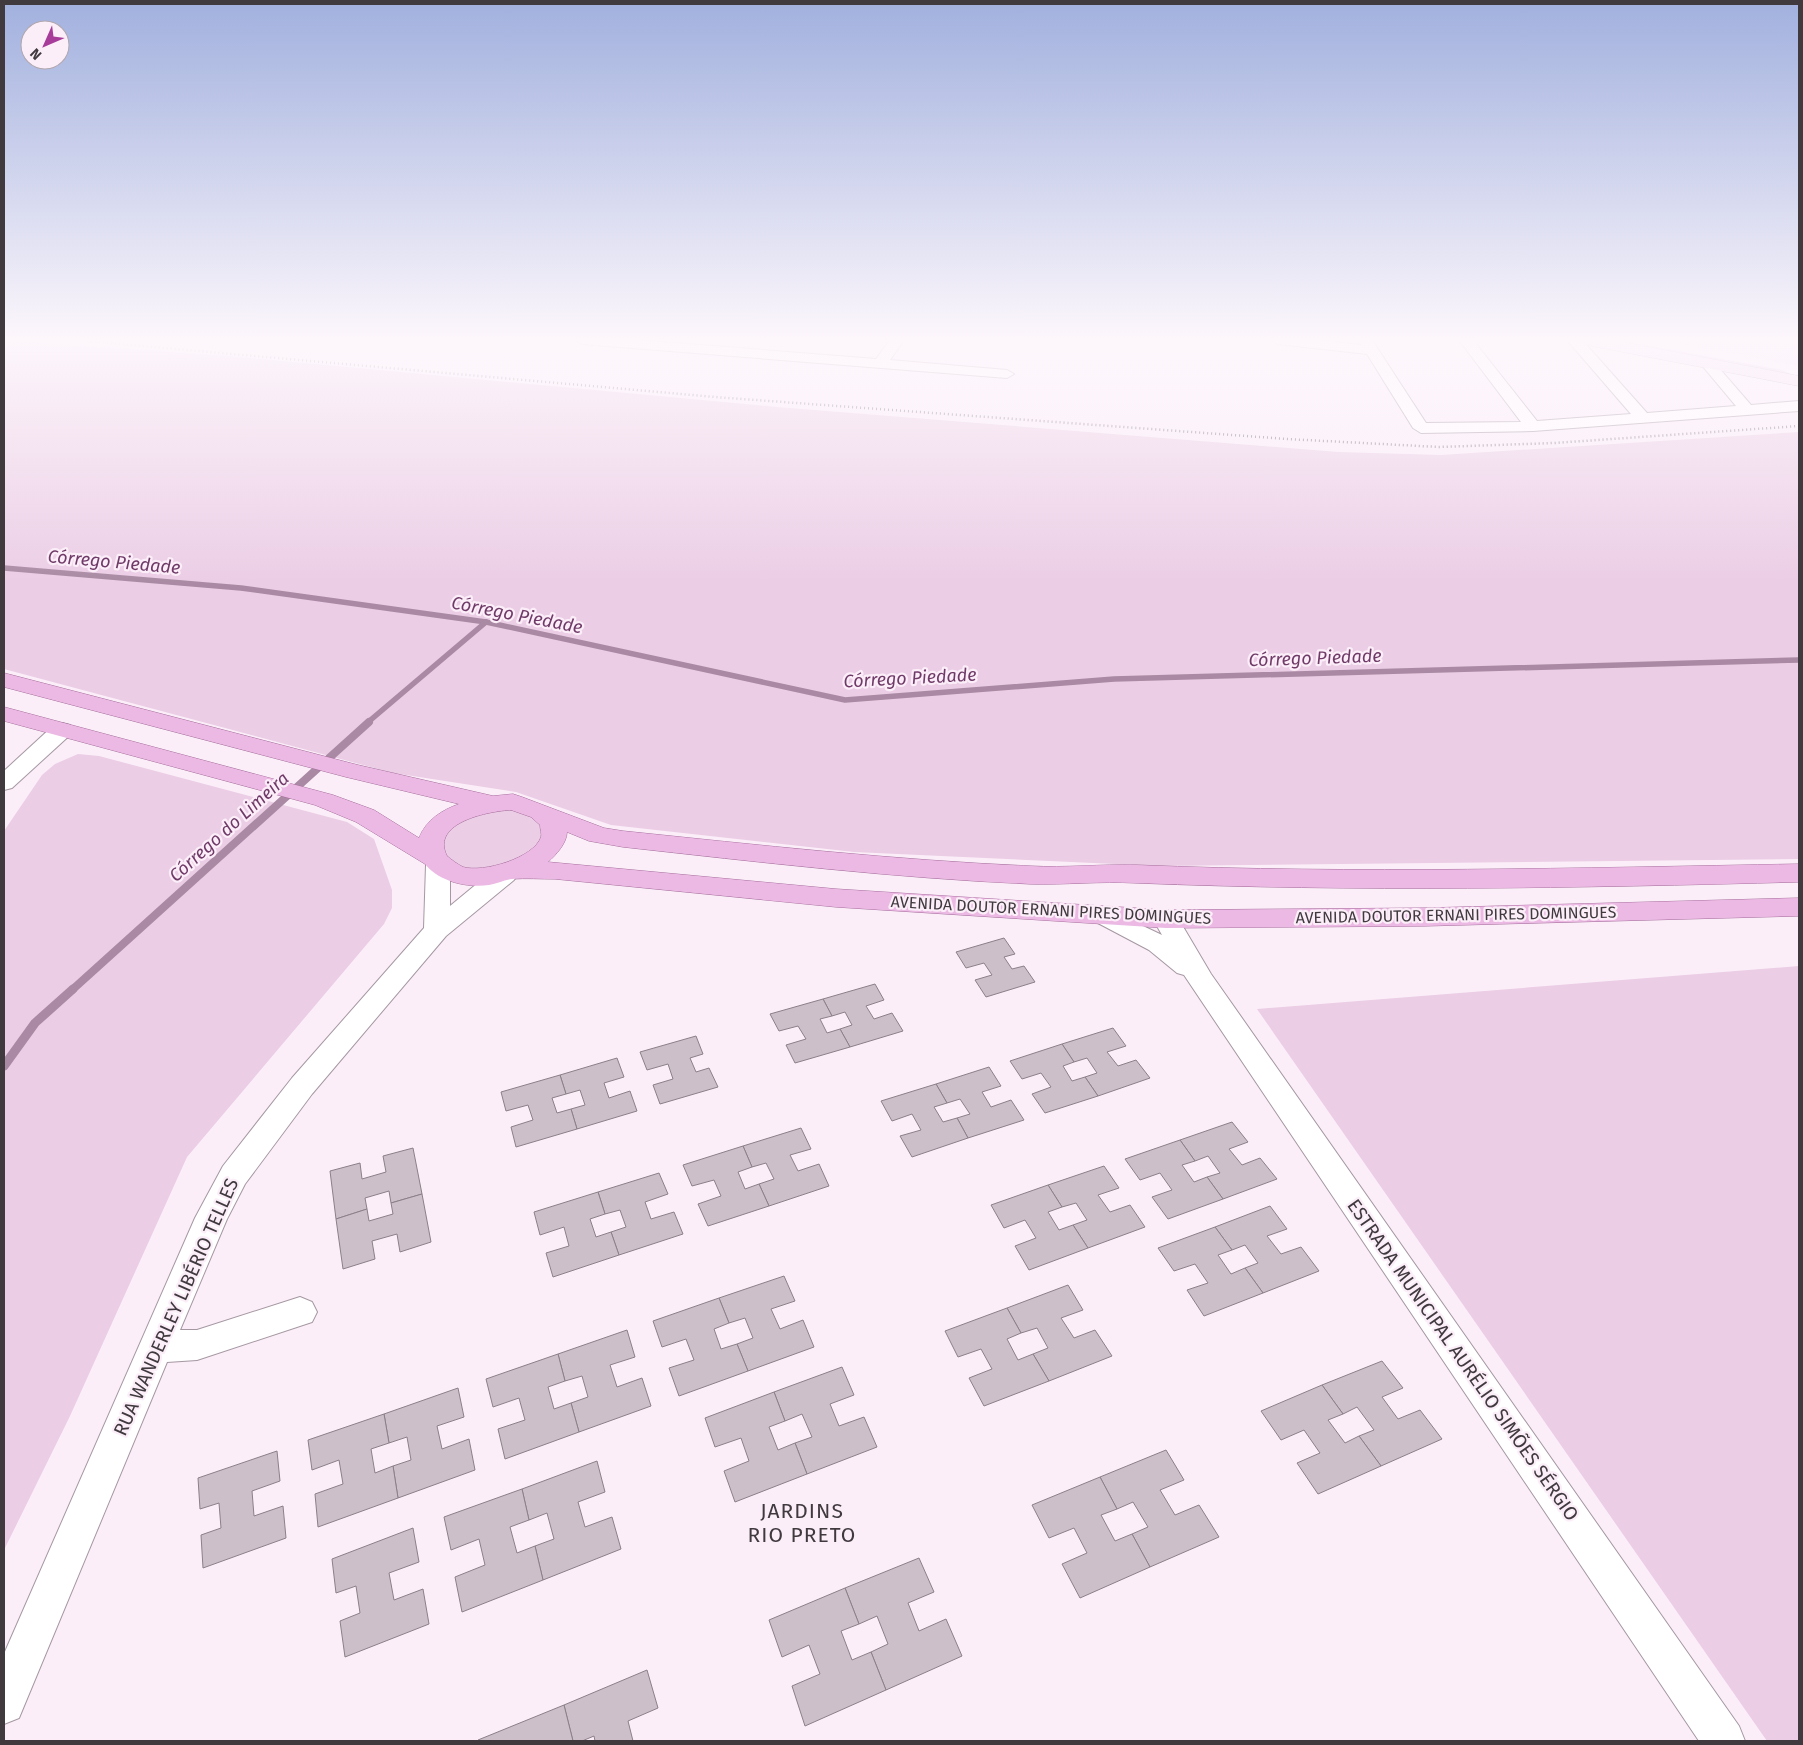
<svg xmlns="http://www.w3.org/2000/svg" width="1803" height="1745" font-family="'Fira Sans',sans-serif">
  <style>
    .built { fill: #f5e1f1 }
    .green { fill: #ebcde5 }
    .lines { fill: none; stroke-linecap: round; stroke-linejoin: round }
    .stream-far2 { stroke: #a989a3; stroke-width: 5.5 }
    .stream-far1 { stroke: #a989a3; stroke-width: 8 }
    .stream { stroke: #a989a3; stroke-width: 9 }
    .building { fill: #ccbfca; stroke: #8b7f88 }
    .street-casing { stroke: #a598a2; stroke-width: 2 }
    .secondary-casing { stroke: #a598a2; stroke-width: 1 }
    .primary-casing { stroke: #a76e9e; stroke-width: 1 }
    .street { fill: #fff; fill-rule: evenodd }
    .secondary { fill: #f5dcf1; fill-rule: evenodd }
    .primary { fill: #ebb9e3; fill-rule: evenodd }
    .rail { stroke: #787077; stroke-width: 2.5; stroke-dasharray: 1 3; stroke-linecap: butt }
    .labels { text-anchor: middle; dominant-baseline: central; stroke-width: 4.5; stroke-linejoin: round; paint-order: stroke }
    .street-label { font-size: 16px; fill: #403a3f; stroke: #fbeef8 }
    .water-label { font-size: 18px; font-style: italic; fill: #703a68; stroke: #fbeef8 }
    .near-street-label { font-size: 19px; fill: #403a3f; stroke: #fbeef8 }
    .near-neighbourhood-label { font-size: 21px; letter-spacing: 1px; fill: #403a3f; stroke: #fbeef8 }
  </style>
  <rect width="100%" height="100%" fill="#fbeef8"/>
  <polygon class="built" points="1660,340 1799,340 1799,366"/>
  <g class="green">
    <polygon points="4,340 229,356 777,407 1338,452 1441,455 1799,432 1799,859 1160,866 854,852 611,825 516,792 393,773 4,669"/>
    <polygon points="1596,340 1620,340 1782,370 1790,374 1786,376"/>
    <polygon points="78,754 99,756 347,822 374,839 392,890 392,908 384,924 187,1157 70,1416 4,1550 4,831 42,775 55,764"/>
    <polygon points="511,806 544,820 543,846 496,872 453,868 437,841 454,820"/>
    <polygon points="1799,966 1799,1741 1767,1741 1257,1009"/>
  </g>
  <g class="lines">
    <g class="stream-far2">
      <polyline points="4,568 241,588 486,622 845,700 1114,679 1799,660"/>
      <polyline points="367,723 486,622"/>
    </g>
    <polyline class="stream-far1" points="72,990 369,722"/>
    <polyline class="stream" points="4,1066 35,1023 73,989"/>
  </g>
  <g class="building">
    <polygon points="1004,938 1015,954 1004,957 1012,969 1024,966 1035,982 986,997 975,980 992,975 984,963 966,968 956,952"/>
    <polygon points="875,984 884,1000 866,1006 874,1019 892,1013 903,1031 850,1047 840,1029 852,1025 845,1012 832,1016 823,999"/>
    <polygon points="823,999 832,1016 820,1019 827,1033 840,1029 850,1047 795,1063 786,1045 806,1039 798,1026 779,1031 770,1014"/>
    <polygon points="1113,1028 1126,1046 1107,1052 1118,1066 1136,1060 1150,1078 1098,1096 1085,1077 1097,1073 1087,1058 1074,1062 1062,1044"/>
    <polygon points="696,1036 703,1054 690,1058 696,1072 709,1068 718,1087 660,1104 653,1085 673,1079 668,1064 647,1070 640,1052"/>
    <polygon points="1062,1044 1074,1062 1063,1066 1072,1081 1085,1077 1098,1096 1045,1113 1032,1094 1051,1087 1041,1073 1022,1079 1010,1061"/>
    <polygon points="617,1058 624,1077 604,1083 609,1098 630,1091 637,1111 577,1129 571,1109 585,1105 580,1090 566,1094 560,1075"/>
    <polygon points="989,1067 1001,1086 982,1092 991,1107 1011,1100 1024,1120 968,1138 957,1118 970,1114 960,1099 947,1103 936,1084"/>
    <polygon points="560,1075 566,1094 552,1098 557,1113 571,1109 577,1129 516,1147 511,1127 533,1120 528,1105 506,1111 501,1092"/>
    <polygon points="936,1084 947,1103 934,1107 943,1122 957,1118 968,1138 912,1157 900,1136 921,1130 912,1114 892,1121 881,1101"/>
    <polygon points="1232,1122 1248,1142 1229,1149 1242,1165 1260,1158 1277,1179 1223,1199 1207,1177 1220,1173 1208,1156 1195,1161 1180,1140"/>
    <polygon points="801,1128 811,1149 790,1155 798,1171 819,1164 829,1186 769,1206 759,1184 774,1179 766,1163 752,1167 743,1146"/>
    <polygon points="1180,1140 1195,1161 1182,1165 1194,1182 1207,1177 1223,1199 1168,1219 1152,1197 1172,1190 1160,1173 1140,1180 1125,1159"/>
    <polygon points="743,1146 752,1167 738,1172 745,1189 759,1184 769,1206 708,1226 698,1204 721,1196 714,1180 692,1186 683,1165"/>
    <polygon points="413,1148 422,1194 391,1203 389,1191 365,1198 367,1209 336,1219 330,1171 360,1163 362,1179 386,1172 383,1156"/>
    <polygon points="1104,1166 1119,1188 1098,1195 1110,1212 1130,1205 1145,1227 1088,1248 1073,1225 1087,1220 1076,1203 1062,1207 1048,1185"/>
    <polygon points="659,1173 668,1194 645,1202 651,1219 674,1212 683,1234 619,1255 611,1232 626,1227 620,1210 605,1214 598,1192"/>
    <polygon points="1048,1185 1062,1207 1048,1212 1059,1230 1073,1225 1088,1248 1029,1270 1015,1246 1036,1238 1025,1220 1004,1228 991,1205"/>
    <polygon points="598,1192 605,1214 590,1219 596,1237 611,1232 619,1255 553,1277 546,1253 569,1246 564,1227 540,1235 534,1212"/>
    <polygon points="422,1194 431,1242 400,1252 397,1234 372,1241 375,1259 343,1269 336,1219 367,1209 369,1221 393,1214 391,1203"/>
    <polygon points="1270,1206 1287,1229 1267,1236 1281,1254 1301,1247 1319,1271 1263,1293 1245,1268 1258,1263 1245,1245 1232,1250 1215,1227"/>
    <polygon points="1215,1227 1232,1250 1218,1255 1231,1274 1245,1268 1263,1293 1204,1316 1187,1290 1208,1283 1195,1264 1174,1271 1158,1248"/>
    <polygon points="784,1276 795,1301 771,1309 780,1329 803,1320 814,1347 748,1371 737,1344 753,1338 745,1318 729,1323 719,1298"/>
    <polygon points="1068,1285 1083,1310 1061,1318 1074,1338 1095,1330 1112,1356 1049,1381 1033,1354 1048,1348 1037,1328 1021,1333 1007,1308"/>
    <polygon points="719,1298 729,1323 714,1329 721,1349 737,1344 748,1371 679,1396 669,1368 694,1360 686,1339 662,1347 653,1321"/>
    <polygon points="1007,1308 1021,1333 1007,1339 1018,1360 1033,1354 1049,1381 984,1406 969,1378 992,1369 981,1349 958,1357 945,1331"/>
    <polygon points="627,1330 635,1357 610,1365 617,1387 642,1378 651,1406 579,1432 571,1403 588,1397 582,1376 565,1381 558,1354"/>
    <polygon points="558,1354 565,1381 548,1387 554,1409 571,1403 579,1432 505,1459 498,1429 525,1420 519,1398 493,1407 486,1379"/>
    <polygon points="1382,1361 1403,1388 1382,1397 1398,1419 1420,1410 1442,1439 1381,1466 1359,1436 1374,1430 1357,1407 1343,1414 1322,1385"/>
    <polygon points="842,1367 854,1395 830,1404 839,1426 864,1417 877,1447 807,1474 795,1443 812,1437 802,1414 785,1421 774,1392"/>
    <polygon points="1322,1385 1343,1414 1328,1420 1345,1443 1359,1436 1381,1466 1318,1494 1297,1463 1320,1453 1304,1430 1281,1440 1261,1411"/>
    <polygon points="458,1388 464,1417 437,1426 442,1449 469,1439 475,1470 398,1498 393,1466 411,1460 407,1437 389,1443 384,1414"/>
    <polygon points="774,1392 785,1421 769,1427 778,1450 795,1443 807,1474 735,1502 724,1471 749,1461 741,1438 715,1447 705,1418"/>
    <polygon points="384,1414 389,1443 371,1449 375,1473 393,1466 398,1498 318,1527 315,1494 343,1484 339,1460 312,1470 308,1440"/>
    <polygon points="1166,1450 1184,1480 1160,1490 1175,1515 1199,1505 1219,1537 1150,1567 1132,1534 1148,1527 1133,1502 1117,1509 1100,1477"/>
    <polygon points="277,1451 280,1481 252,1491 254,1516 283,1506 286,1538 203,1568 201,1535 221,1528 219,1503 200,1509 198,1478"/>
    <polygon points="597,1461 605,1492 578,1502 585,1527 612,1517 621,1549 543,1580 535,1546 554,1539 547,1513 529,1520 522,1489"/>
    <polygon points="1100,1477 1117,1509 1101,1515 1115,1541 1132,1534 1150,1567 1080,1598 1062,1564 1087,1553 1074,1528 1049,1538 1032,1505"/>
    <polygon points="522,1489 529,1520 510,1527 517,1553 535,1546 543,1580 462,1612 455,1577 485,1565 479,1539 451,1550 444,1517"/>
    <polygon points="413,1528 419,1562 389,1573 394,1600 423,1589 429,1624 345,1657 340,1621 360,1613 356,1586 336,1593 332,1559"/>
    <polygon points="919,1558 934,1592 908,1603 919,1631 946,1619 962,1656 886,1690 871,1652 888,1644 877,1616 859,1624 845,1588"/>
    <polygon points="845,1588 859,1624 841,1631 852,1660 871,1652 886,1690 805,1726 792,1686 820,1674 809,1645 782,1657 769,1620"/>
    <polygon points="647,1670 658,1708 628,1721 633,1741 595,1741 594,1736 582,1741 573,1741 564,1705"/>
    <polygon points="564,1705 573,1741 478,1741 478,1740"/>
  </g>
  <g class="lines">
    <defs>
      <g id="street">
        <polygon points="575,340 638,340 876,359 890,340 904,340 890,360 1007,370 1014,374 1007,378 582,344"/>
        <polygon points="1271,340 1319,340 1361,345 1358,340 1372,340 1426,423 1521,422 1459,340 1473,340 1537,421 1631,414 1567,340 1582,340 1647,413 1736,406 1700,363 1707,359 1712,360 1751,405 1799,401 1799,411 1533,431 1421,433 1413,428 1367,354 1278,344"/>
        <polygon points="62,723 70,725 73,730 70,735 12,788 4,790 4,771 54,725"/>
        <polygon points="438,857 447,860 450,865 450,906 496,868 505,866 514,868 518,874 514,880 446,936 312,1094 245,1184 227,1219 180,1330 197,1330 300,1297 312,1302 317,1312 312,1322 197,1360 167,1362 19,1718 4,1724 4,1654 195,1218 223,1166 292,1078 424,928 426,865 429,860"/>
        <polygon points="1105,908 1162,935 1153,919 1157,913 1166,911 1175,913 1211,974 1739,1726 1745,1741 1699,1741 1184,975 1177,973 1149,950 1096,922 1092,916 1096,910"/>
      </g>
      <polygon id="secondary" points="1580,340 1612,340 1799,376 1799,386 1587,345"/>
      <path id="primary" d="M4,673L358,765L493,796L513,794L522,797L604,828L623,831C758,845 894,860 1030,866C1065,868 1101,864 1136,865C1357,874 1578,868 1799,864V882C1578,888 1357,892 1136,883C1101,881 1065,885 1030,884C894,878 758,862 623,847L589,841L567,832C567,843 556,855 548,862L836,889L1166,910L1425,908L1799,898V916L1425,926L1166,928L836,907L555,879C541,879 526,878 512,879C504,880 497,884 489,885C468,888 439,882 425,864L356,822L315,805L4,721V707L333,795L374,810L419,838C426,820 442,810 459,804L346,777L4,687ZM511,810L531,817L540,825C540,829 542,834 541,837C534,858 483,873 463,867C457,864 452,860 447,856C430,822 490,811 511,810Z"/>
    </defs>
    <use href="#street" class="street-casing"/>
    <use href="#secondary" class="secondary-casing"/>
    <use href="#primary" class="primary-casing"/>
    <use href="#street" class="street"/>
    <use href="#secondary" class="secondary"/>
    <use href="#primary" class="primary"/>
    <polyline class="rail" points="75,340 715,397 1287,439 1439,447 1554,443 1799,426"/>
  </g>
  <linearGradient id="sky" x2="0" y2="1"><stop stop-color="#a1b0de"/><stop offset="0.58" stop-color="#fdf7fc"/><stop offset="1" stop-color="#fdf7fc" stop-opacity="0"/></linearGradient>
  <rect width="1803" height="585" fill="url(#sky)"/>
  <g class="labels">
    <g class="street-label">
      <text transform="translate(1051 910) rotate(3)">AVENIDA DOUTOR ERNANI PIRES DOMINGUES</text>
      <text transform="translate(1456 915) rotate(-1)">AVENIDA DOUTOR ERNANI PIRES DOMINGUES</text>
    </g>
    <g class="water-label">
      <text transform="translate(114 562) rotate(5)">Córrego Piedade</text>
      <text transform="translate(517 615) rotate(11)">Córrego Piedade</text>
      <text transform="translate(1315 658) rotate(-2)">Córrego Piedade</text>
      <text transform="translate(910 678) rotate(-3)">Córrego Piedade</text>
      <text transform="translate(229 827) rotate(-42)">Córrego do Limeira</text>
    </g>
    <g class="near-street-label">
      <text transform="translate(176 1307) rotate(-66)">RUA WANDERLEY LIBÉRIO TELLES</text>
      <text transform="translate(1463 1360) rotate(55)">ESTRADA MUNICIPAL AURÉLIO SIMÕES SÉRGIO</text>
    </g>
    <g class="near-neighbourhood-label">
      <text x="802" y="1511">JARDINS<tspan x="802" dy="24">RIO PRETO</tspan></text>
    </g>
  </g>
  <rect width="1803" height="1745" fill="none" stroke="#403a3f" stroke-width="10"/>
  <g transform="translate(45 45) rotate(225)"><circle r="24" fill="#fbeef8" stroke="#b0a6ae"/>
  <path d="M0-4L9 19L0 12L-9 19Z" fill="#a73b9a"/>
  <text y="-8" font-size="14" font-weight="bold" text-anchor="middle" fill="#403a3f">N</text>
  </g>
</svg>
